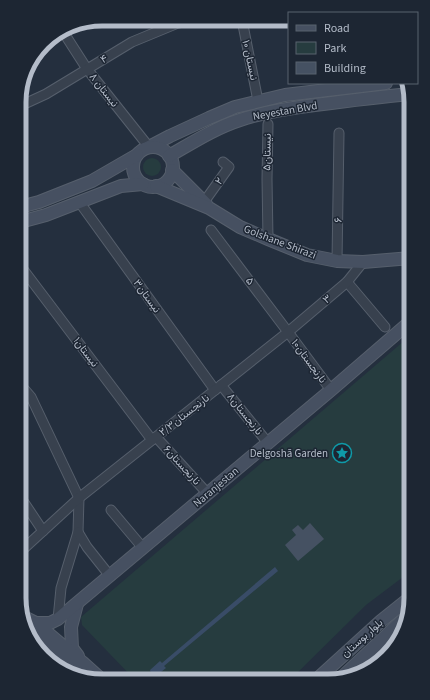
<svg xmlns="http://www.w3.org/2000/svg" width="430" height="700" font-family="'Source Sans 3',Vazirmatn,sans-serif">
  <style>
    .green { fill: #263c3f }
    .water { fill: #394c67 }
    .building { fill: #455162 }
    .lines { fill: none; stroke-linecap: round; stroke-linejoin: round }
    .street-casing { stroke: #565f6c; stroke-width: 11 }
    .secondary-casing { stroke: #565f6c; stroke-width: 14 }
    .street { stroke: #38414e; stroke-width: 9 }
    .secondary { stroke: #465061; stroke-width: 12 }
    .labels { text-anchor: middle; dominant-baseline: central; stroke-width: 3; stroke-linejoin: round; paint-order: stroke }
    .street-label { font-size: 11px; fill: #b4bcc9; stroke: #1d2633 }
    .poi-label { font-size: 11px; fill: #b4bcc9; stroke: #1d2633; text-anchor: end }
    .rim { fill: none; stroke: #b4bcc9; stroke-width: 5 }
  </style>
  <rect width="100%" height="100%" fill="#242f3e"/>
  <g class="green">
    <circle cx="152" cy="167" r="9"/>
    <polygon points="411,335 411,571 366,605 289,681 135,680 82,625 81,617"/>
  </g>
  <polygon class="water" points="275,567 278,571 164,666 166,668 156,676 151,674 150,670 160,661 162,663"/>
  <polygon class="building" points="310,523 324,539 298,561 285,545 296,535 292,530 298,525 303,530"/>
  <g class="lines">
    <defs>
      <g id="street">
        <polyline points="242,20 258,101"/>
        <polyline points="62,30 87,69 149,147"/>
        <polyline points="20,106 46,94 132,42 178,23 192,20"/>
        <polyline points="268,124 267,179 268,239"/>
        <polyline points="411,125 411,258"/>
        <polyline points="204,202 229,167 223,162"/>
        <polyline points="80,203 215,390"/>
        <polyline points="211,230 288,332 331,390"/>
        <polyline points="337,261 339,133"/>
        <polyline points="19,264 152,440"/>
        <polyline points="347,282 385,327"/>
        <polyline points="19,383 31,397 79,498 78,532 61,588 58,619"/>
        <polyline points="221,385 268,443"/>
        <polyline points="156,437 208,494"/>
        <polyline points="19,495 43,531"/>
        <polyline points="111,510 143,548"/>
        <polyline points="78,532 87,547 110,576"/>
        <polyline points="19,553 79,498 288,332 347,282 363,262"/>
      </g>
      <g id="secondary">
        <polyline points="149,147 170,136 209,118 235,107 285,95 386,83"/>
        <circle cx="153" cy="167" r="20"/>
        <path d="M169,156C192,143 215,128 240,120C264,112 290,108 315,105C346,101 378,97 409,94"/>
        <polyline points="172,170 206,204"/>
        <polyline points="156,186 209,208 240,227 268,239 307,255 337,261 363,262 411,258"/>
        <polyline points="20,207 39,202 92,181 137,155"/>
        <polyline points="20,222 46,215 121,186 143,184"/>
        <polyline points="77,604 71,627 72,648 78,656"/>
        <polyline points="22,616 36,623 82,662 102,680"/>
        <polyline points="36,623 50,623 58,619 331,390 411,321"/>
        <polyline points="24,625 81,676"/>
        <polyline points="340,679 405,618"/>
        <polyline points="315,681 381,621 411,597"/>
      </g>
    </defs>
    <use href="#street" class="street-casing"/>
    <use href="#secondary" class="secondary-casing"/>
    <use href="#street" class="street"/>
    <use href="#secondary" class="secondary"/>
  </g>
  <defs>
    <symbol id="sight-ring" viewBox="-11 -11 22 22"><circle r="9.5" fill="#1d2633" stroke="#0f9aa8" stroke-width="1.5"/><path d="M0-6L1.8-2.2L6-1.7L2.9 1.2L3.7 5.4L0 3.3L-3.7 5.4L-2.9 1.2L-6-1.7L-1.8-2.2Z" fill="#0f9aa8"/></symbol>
  </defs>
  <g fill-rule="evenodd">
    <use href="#sight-ring" x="331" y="442" width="22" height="22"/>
  </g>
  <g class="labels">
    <g class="street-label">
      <text transform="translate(104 59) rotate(-31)">۴</text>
      <text transform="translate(250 60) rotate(78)">نیستان ۱۰</text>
      <text transform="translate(104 90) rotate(52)">نیستان ۸</text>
      <text transform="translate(285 111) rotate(-10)">Neyestan Blvd</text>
      <text transform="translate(267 152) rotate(-89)">۵نیستان</text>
      <text transform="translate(219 181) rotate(-54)">۲</text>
      <text transform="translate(338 220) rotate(-89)">۶</text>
      <text transform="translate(280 242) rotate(21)">Golshane Shirazi</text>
      <text transform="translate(250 281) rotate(53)">۵</text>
      <text transform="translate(147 296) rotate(54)">۳نیستان</text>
      <text transform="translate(327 299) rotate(-40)">۳</text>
      <text transform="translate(86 352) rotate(53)">۱نیستان</text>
      <text transform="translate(309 361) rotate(54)">۱۰نارنجستان</text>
      <text transform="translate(245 414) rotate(52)">۸نارنجستان</text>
      <text transform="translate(184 415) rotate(-38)">۲/۳نارنجستان</text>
      <text transform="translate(182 465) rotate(48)">۶نارنجستان</text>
      <text transform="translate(216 487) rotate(-40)">Naranjestan</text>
      <text transform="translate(362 638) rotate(-42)">بلوار بوستان</text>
    </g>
    <g class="poi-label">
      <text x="328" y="453">Delgoshā Garden</text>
    </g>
  </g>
  <path d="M0 0H430V700H0ZM102 26H328A76 76 0 0 1 404 102V598A76 76 0 0 1 328 674H102A76 76 0 0 1 26 598V102A76 76 0 0 1 102 26Z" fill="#1d2633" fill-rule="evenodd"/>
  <path class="rim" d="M102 26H328A76 76 0 0 1 404 102V598A76 76 0 0 1 328 674H102A76 76 0 0 1 26 598V102A76 76 0 0 1 102 26Z"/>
  <rect x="288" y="12" width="130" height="72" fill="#1d2633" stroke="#59626f"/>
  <rect x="296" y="25" width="20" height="6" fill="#465061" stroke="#59626f"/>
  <text x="324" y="32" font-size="12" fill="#b4bcc9">Road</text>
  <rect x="296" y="42" width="20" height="12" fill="#263c3f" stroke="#59626f"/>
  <text x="324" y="52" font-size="12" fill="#b4bcc9">Park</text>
  <rect x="296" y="62" width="20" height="12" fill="#455162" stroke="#59626f"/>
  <text x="324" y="72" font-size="12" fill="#b4bcc9">Building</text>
</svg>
